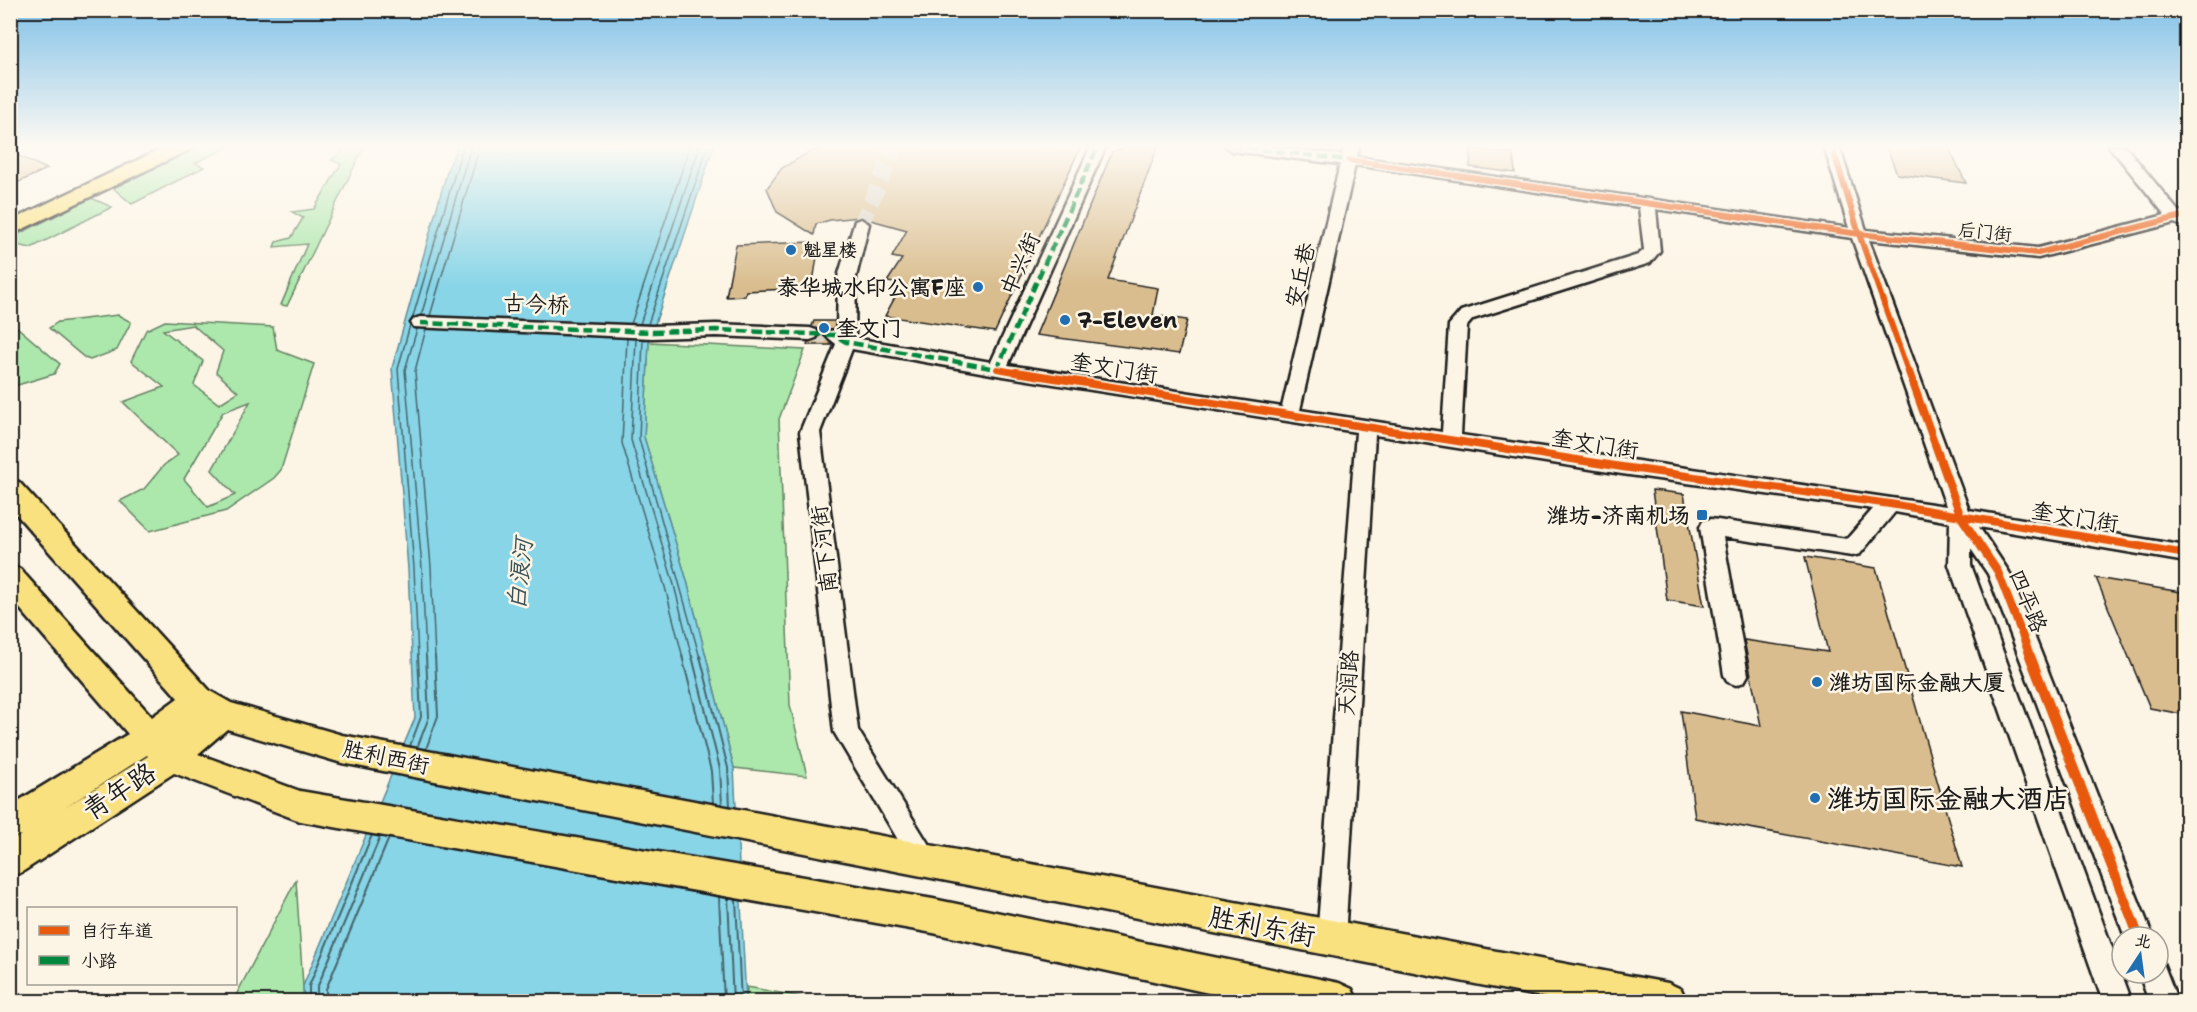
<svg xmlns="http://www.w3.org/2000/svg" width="2197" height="1012" font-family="'Shantell Sans','LXGW WenKai TC',sans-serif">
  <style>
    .green { fill: #ace7ac; stroke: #648264; stroke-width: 1.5; fill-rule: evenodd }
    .water { fill: #88d5e7; stroke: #5d8b96; stroke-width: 1.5 }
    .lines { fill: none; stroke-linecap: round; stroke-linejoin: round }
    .shore-far1 { stroke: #47666d; stroke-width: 1.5 }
    .shore { stroke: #47666d; stroke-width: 2 }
    .building { fill: #d9bd8e; stroke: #1c1c1c; stroke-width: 1.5 }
    .minor-tunnel { stroke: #dad4c7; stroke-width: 16; stroke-dasharray: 16 8; stroke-linecap: butt }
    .minor-casing { stroke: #1c1c1c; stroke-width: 5 }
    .major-casing { stroke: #1c1c1c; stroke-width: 5 }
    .minor { fill: #fcf5e5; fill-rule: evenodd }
    .major { fill: #fae180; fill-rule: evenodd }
    .quiet { stroke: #00873e; stroke-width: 4.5; stroke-dasharray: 10 4.5; stroke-linecap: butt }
    .cycleway-far2-casing { stroke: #fcf5e5; stroke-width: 9 }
    .cycleway-far1-casing { stroke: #fcf5e5; stroke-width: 11 }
    .cycleway-casing { stroke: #fcf5e5; stroke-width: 14 }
    .cycleway-far2 { stroke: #e8590c; stroke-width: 6 }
    .cycleway-far1 { stroke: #e8590c; stroke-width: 8 }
    .cycleway { stroke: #e8590c; stroke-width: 10 }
    .poi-dot { fill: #1f6fb2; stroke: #fcf5e5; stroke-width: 2 }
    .labels { text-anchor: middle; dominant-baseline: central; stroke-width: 5; stroke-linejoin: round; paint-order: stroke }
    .far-street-label { font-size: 18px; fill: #1c1c1c; stroke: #fcf5e5 }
    .far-poi-label { font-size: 18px; font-weight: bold; fill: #1c1c1c; stroke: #fcf5e5; text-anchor: start }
    .street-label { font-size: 22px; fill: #1c1c1c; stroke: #fcf5e5 }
    .poi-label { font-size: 22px; font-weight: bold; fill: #1c1c1c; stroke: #fcf5e5; text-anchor: start }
    .water-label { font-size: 24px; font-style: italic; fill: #3c5459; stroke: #fcf5e5 }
    .near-street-label { font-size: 27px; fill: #1c1c1c; stroke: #fcf5e5 }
    .near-poi-label { font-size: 27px; font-weight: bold; fill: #1c1c1c; stroke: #fcf5e5; text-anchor: start }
  </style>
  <rect width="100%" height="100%" fill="#fcf5e5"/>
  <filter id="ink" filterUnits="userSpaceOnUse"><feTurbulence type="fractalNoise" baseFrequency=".0167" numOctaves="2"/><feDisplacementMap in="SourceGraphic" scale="12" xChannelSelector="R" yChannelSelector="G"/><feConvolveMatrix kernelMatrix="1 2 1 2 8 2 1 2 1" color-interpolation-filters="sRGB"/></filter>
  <g filter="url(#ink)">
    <g class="green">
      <polygon points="200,146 230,146 195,163 204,167 132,204 113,188"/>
      <polygon points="334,146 364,146 287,306 281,305 307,244 274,247 276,242 291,238 303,218 292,212 314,209 341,164 331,160 344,150"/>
      <polygon points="91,198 112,207 31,248 11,244 11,238"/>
      <polygon points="118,315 131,322 117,350 90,360 85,358 49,328 58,322"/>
      <polygon points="10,321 60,364 54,374 11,387"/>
      <path d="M165,321L273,327L277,350L314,364L281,470L274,478L226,511L150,531L120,501L144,489L164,465L178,455L123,402L164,387L131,361L146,330ZM193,325L223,351L216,372L238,392L219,404L194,385L203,361L163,330ZM250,402L212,470L235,495L208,507L184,479L223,412Z"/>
      <polygon points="649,342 805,350 779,419 790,705 807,776 734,768 687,581 644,437"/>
      <polygon points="296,880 304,1001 233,1001"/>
      <polygon points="747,987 825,1001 746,1001"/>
    </g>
    <polygon class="water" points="458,146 714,146 649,342 644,437 687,581 734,768 746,1001 304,1002 303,986 415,718 408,569 392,368 448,168"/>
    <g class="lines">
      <g class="shore-far1">
        <polyline points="421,316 471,146"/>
        <polyline points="430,316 480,146"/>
        <polyline points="412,320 463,146"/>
        <polyline points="631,324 690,146"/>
        <polyline points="640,324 700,146"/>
        <polyline points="648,324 708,146"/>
        <polyline points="410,325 398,369 414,568 418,658"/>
        <polyline points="417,329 405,370 422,568 426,658"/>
        <polyline points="426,329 415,371 431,567 435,658"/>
        <polyline points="627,338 622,443 665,587 683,658"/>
        <polyline points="636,339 631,440 674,585 692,658"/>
        <polyline points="643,339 639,439 700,658"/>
      </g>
      <g class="shore">
        <polyline points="682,656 711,771 713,803"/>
        <polyline points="692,656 720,769 722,805"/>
        <polyline points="700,656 728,768 730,806"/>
        <polyline points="410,746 421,717 418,656"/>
        <polyline points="417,748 429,717 426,656"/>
        <polyline points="426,749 438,716 435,656"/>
        <polyline points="719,897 724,1002"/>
        <polyline points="728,898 733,1002"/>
        <polyline points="736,900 741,1002"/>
        <polyline points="309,1002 309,986 372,835"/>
        <polyline points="317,1002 317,988 380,837"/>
        <polyline points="326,1002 326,989 389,838"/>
      </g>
    </g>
    <g class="building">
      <polygon points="829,146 1081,146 995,332 885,316 902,284 887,282 902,259 892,257 907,230 860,217 830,220 816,224 814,235 777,212 767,188 782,168 808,153"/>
      <polygon points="1130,146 1158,146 1108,280 1158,288 1153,315 1187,320 1179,354 1036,335 1112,152"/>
      <polygon points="1886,146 1948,146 1966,183 1897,174"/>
      <polygon points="1471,149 1513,154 1515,173 1470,167"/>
      <polygon points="10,152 47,169 10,186"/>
      <polygon points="813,242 810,257 817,257 812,288 746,291 745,296 726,297 736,245"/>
      <polygon points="814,321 835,321 835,328 826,330 823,335 832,345 807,345 808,342 818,339 821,334 818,329 812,326"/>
      <polygon points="1652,490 1684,494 1704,606 1667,600"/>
      <polygon points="1805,557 1876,568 1962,867 1695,818 1681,711 1761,726 1744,640 1828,652"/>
      <polygon points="2096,578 2187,593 2187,715 2150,708"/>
    </g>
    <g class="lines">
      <g class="minor-tunnel">
        <polyline points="861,224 896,146"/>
        <polyline points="810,334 834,335"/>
      </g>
      <defs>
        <g id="minor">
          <path d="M1091,146H1106L1008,365L1282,407L1340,164L1232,151L1225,146H1268L1342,155L1345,146H1359L1357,157L1849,228L1824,146H1839L1866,230L2038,248L2165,215L2109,146H2125L2179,212L2186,210V227L2174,223L2038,258L1869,240L1969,510L2186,546V562L1979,527L2009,572L2153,937H2125L1988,574L1971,549V565L2132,1002H2103L1949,565L1950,522L1895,512L1860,554L1852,556L1723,537L1748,675L1744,682L1736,685L1728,682L1724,675L1700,527L1703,521L1711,519L1847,539L1873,509L1622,474L1375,435L1345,939L1341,949L1331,953L1321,949L1317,939L1356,432L997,375L852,349L820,432L858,730L939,861L936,870L926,873L916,870L834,732L800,432L836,344L825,335L828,331L837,330L838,277L855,221L861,219L869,224L856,277L855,338L991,362ZM1355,165L1639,207L1644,250L1638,255L1461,311L1449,325L1442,432L1300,410ZM1656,209L1852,238L1946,506L1461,435L1467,326L1473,319L1650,263L1660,251Z"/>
          <polygon points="420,317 652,326 716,324 810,328 816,330 819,334 816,338 810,340 716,336 652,338 414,327 411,323 414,319"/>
          <polygon points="2158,961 2163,963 2178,1002 2149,1002 2139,973 2158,973"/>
        </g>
        <g id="major">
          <polygon points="167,146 192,146 189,150 10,235 10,221"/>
          <path d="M10,480L19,482L210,691L231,703L342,735L1668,983L1681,989L1687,1002H1568L342,763L227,729L198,754L300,791L933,899L1339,983L1352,989L1358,1002H1250L933,933L300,821L174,773L22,872L10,877V842L21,835L10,839V806L128,734L10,597V566L20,569L152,717L178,698L10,507ZM147,755L148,756L64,808Z"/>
        </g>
      </defs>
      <use href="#minor" class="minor-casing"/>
      <use href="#major" class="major-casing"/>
      <use href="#minor" class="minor"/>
      <use href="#major" class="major"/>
      <g class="quiet">
        <polyline points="1232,146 1349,160"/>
        <polyline points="420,323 652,332 716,330 834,335 846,342 997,369 1098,146"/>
      </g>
      <defs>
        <g id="cycleway-far2">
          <polyline points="1832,146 1859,234 1909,374"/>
          <polyline points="1349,160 1859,234 2038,253 2186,215"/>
          <polyline points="997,369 1026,374"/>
        </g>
        <g id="cycleway-far1">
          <polyline points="1016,372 1622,467 1890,504 2186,554"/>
          <polyline points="1909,372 1961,517 1998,572 2031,658"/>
        </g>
        <polyline id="cycleway" points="2030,656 2139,937"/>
      </defs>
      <use href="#cycleway-far2" class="cycleway-far2-casing"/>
      <use href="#cycleway-far1" class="cycleway-far1-casing"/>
      <use href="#cycleway" class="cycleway-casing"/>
      <use href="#cycleway-far2" class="cycleway-far2"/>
      <use href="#cycleway-far1" class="cycleway-far1"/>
      <use href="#cycleway" class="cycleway"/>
    </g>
  </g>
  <linearGradient id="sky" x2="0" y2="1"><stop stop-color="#81c1e8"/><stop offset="0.51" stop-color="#fefaf3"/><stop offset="1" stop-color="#fefaf3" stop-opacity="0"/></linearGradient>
  <rect width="2197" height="287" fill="url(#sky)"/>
  <g class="poi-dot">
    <circle cx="791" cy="250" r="6"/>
    <circle cx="978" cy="287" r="6"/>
    <circle cx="1065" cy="320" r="6"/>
    <circle cx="824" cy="328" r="6"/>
    <rect x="1696" y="509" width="12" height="12" rx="3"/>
    <circle cx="1817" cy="682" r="6"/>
    <circle cx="1815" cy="798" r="6"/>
  </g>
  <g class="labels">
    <g class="far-street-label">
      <text transform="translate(1985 232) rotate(6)">后门街</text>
    </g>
    <g class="far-poi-label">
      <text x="803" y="250">魁星楼</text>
    </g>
    <g class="street-label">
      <text transform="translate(1020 264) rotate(-66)">中兴街</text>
      <text transform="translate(1300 275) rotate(-77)">安丘巷</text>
      <text transform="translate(536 304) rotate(2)">古今桥</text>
      <text transform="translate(1114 368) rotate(9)">奎文门街</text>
      <text transform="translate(1595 444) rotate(9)">奎文门街</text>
      <text transform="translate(2075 517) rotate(9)">奎文门街</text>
      <text transform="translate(824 549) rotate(-97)">南下河街</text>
      <text transform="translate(2028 601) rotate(68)">四平路</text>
      <text transform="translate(1348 683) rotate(-86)">天润路</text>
      <text transform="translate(386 757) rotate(12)">胜利西街</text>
    </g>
    <g class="poi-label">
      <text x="966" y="287" text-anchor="end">泰华城水印公寓F座</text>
      <text x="1077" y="320">7-Eleven</text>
      <text x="836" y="328">奎文门</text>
      <text x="1690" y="515" text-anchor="end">潍坊-济南机场</text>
      <text x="1829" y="682">潍坊国际金融大厦</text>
    </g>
    <g class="water-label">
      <text transform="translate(520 574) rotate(-84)">白浪河</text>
    </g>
    <g class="near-street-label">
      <text transform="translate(119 791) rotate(-33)">青年路</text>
      <text transform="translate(1262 926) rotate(11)">胜利东街</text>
    </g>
    <g class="near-poi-label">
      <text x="1827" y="798">潍坊国际金融大酒店</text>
    </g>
  </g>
  <rect width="2197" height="1012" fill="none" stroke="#fcf5e5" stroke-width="36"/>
  <rect x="18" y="18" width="2161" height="976" fill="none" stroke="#1c1c1c" stroke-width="2" filter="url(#ink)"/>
  <rect x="27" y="907" width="210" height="78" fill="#fcf5e5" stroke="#a29e95" stroke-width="1.5"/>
  <rect x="39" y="926" width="30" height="9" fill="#e8590c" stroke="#a29e95" stroke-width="1.5"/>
  <text x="81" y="937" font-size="18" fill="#1c1c1c">自行车道</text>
  <rect x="39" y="956" width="30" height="9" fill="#00873e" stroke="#a29e95" stroke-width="1.5"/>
  <text x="81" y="967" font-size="18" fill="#1c1c1c">小路</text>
  <g transform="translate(2140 955) rotate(13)"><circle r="28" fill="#fcf5e5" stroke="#a29e95" stroke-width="1.5"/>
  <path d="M0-4.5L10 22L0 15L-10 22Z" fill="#1f6fb2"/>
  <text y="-9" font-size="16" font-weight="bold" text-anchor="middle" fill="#1c1c1c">北</text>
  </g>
</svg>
